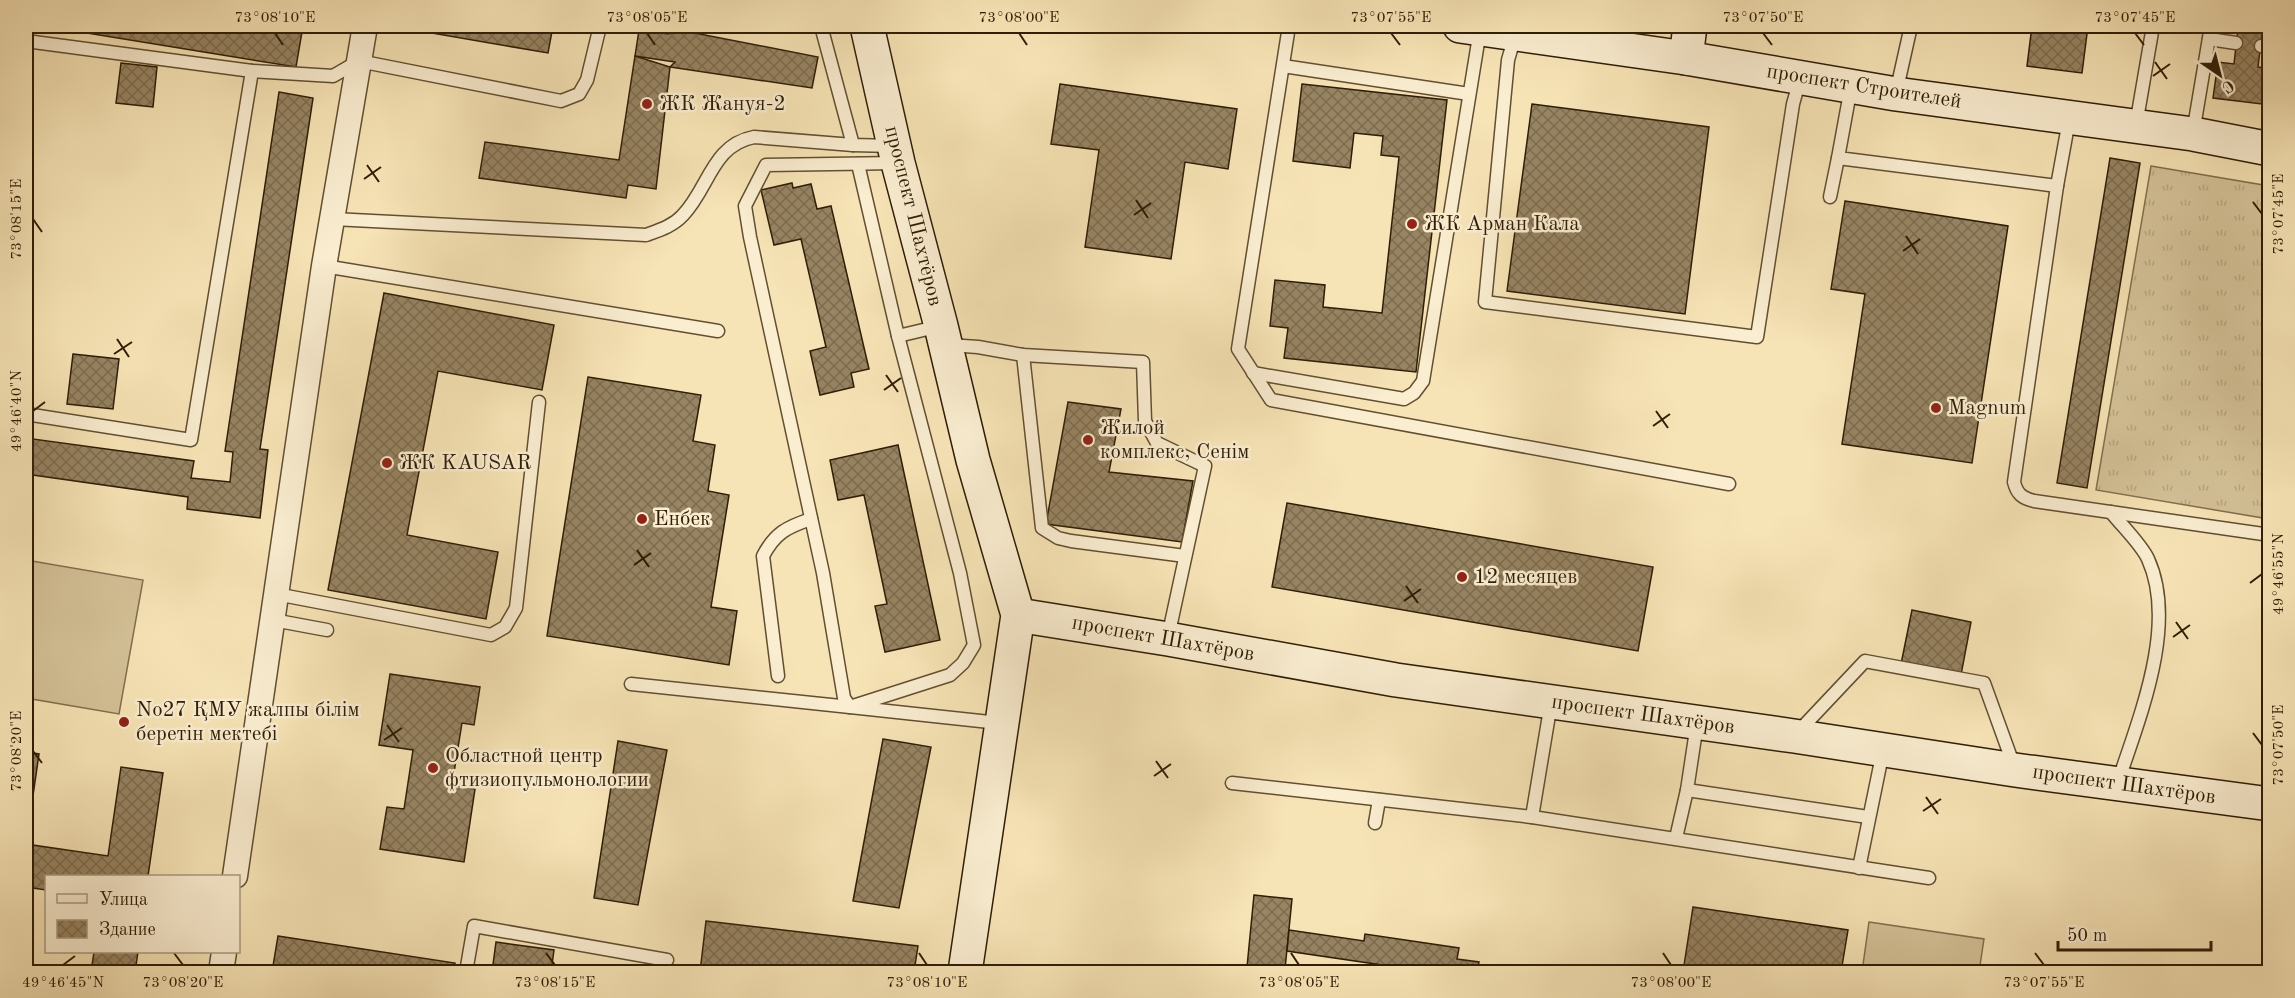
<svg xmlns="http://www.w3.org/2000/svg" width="2295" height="998" font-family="'Old Standard TT',serif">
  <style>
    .grass { fill: url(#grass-tufts); stroke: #82704f; stroke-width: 1.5 }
    .pitch { fill: #d5c298; stroke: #82704f; stroke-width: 1.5 }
    .building { fill: url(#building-cross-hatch); stroke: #2f1d06; stroke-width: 1.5 }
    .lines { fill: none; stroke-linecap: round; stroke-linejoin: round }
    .service-casing { stroke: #614f32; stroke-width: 15 }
    .minor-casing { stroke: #614f32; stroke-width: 27 }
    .secondary-casing { stroke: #2f1d06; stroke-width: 36 }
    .service { stroke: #faedd0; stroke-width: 12 }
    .minor { stroke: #faedd0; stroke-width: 24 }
    .secondary { stroke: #faedd0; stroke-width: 33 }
    .ticks { fill: none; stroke: #2f1d06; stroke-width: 2 }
    .poi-dot { fill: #8f2418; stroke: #faedd0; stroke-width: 2 }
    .labels { text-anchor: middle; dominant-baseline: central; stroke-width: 5; stroke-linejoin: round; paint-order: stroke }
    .street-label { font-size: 21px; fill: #2f1d06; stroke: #faedd0 }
    .poi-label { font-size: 21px; fill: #2f1d06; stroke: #faedd0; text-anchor: start }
    .neatline { fill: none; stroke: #2f1d06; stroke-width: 2 }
    .ticks-label { font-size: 15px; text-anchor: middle; fill: #2f1d06 }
  </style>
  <defs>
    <pattern id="grass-tufts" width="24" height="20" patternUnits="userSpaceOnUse" patternTransform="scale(1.5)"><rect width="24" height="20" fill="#d5c298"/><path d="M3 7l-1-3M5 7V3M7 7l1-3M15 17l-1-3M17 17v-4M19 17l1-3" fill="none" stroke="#b7a682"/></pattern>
    <pattern id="building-cross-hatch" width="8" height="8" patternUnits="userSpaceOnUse" patternTransform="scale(1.5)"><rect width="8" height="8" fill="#978462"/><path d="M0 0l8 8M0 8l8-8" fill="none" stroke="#7c6b4f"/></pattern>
  </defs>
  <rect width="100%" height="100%" fill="#f7e4b6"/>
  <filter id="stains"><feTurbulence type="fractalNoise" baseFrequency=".00333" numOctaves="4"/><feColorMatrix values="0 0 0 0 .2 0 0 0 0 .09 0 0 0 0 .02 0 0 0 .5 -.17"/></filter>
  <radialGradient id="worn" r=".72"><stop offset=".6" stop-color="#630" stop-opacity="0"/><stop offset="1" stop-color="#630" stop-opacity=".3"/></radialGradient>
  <polygon class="grass" points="2151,166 2269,186 2269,519 2096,490"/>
  <g class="pitch">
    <polygon points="26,560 143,580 119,714 26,698"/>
    <polygon points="1869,922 1984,939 1979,972 1862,972"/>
  </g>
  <g class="building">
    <polygon points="44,26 303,26 296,67"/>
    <polygon points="415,26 553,26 548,53 414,30"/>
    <polygon points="2032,26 2088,26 2082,73 2027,66"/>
    <polygon points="2217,26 2270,26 2270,34 2262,33 2258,67 2270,68 2270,105 2213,98 2218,62 2234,64 2238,28"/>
    <polygon points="669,28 818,57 812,88 670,67 675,62 635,56 639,30 668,34"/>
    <polygon points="635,56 670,67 656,189 628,185 626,198 479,178 485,142 619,160"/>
    <polygon points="121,63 157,67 153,107 116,103"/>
    <polygon points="1060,84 1237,109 1228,169 1185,162 1171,259 1085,247 1099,150 1051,144"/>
    <polygon points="1302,84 1447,100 1416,372 1284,358 1288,328 1270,326 1275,280 1325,285 1323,307 1382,313 1399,157 1381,155 1383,136 1354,133 1350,168 1293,161"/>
    <polygon points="279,92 313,98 260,449 268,450 260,518 187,509 188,497 26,474 26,438 194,461 191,478 230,482 233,452 225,451"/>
    <polygon points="1532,104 1709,127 1685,314 1507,291"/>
    <polygon points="2110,158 2140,163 2087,488 2057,483"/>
    <polygon points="792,183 793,188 811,184 817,209 831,206 869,369 851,373 854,387 820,395 810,351 826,347 801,239 774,245 761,190"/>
    <polygon points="1845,201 2008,226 1972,463 1842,444 1865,294 1831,289"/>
    <polygon points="384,293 554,325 542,390 438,371 407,535 498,552 486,619 328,590"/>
    <polygon points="73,354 119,359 113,409 67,404"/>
    <polygon points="588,377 701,395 693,441 715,445 708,491 729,495 711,607 737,611 729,665 547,636"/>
    <polygon points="1068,402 1121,409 1109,472 1193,481 1182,542 1046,524"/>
    <polygon points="898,445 940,640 885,652 875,606 887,604 864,495 838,500 830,460"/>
    <polygon points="1287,503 1653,567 1638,651 1272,587"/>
    <polygon points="1912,610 1971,622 1961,675 1901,664"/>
    <polygon points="390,674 480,687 474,725 462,723 452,785 475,789 464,862 380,849 387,807 404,809 413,750 379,745"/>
    <polygon points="883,739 931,747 899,908 853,901"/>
    <polygon points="618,741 667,750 638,905 594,898"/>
    <polygon points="26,752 39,754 26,844 108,856 121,767 163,773 148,876 46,876 46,890 26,887"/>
    <polygon points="1254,895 1292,899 1285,969 1302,971 1302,972 1230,972 1231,966 1247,967"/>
    <polygon points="1693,907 1848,930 1841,972 1683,972"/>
    <polygon points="706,921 918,946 914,972 700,972"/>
    <polygon points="1289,930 1364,941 1365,934 1459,948 1457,959 1479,962 1477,972 1430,972 1287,951"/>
    <polygon points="278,936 455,963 453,972 272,972"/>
    <polygon points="496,942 554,950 551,972 492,972"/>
    <polygon points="94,952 138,952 135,972 91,972"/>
  </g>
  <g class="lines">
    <defs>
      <g id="service">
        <polyline points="821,26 853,145"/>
        <polyline points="1289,26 1238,349 1271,400 1729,484"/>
        <polyline points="1515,36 1508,60 1485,302 1757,337 1793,104 1800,79"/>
        <polyline points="2209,39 2236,43"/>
        <polyline points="26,41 252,71 333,76 359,61 561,101 579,94 587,80 600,26"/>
        <polyline points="2261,46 2270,47"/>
        <polyline points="1283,66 1469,94"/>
        <polyline points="1851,87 1838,158 2057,186"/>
        <polyline points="1896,93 1911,26"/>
        <path d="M2069,120L2057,186L2014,482C2017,494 2022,498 2034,501L2270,535"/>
        <polyline points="2136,125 2153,26"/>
        <polyline points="2193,133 2211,26"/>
        <polyline points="897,163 766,165 745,206 750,237 823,573 844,698 850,707 999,723"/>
        <polyline points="1830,197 1838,158"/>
        <path d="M333,219L646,235C660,230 673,226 683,215C709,188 712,145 754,137L853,145L893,146"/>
        <polyline points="324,266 718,331"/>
        <polyline points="898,336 940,326"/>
        <polyline points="949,345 978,347 1023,355 1143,362 1145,421 1157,443 1205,466 1168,637"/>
        <polyline points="1023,355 1042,528 1058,538 1071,541 1185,556"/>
        <polyline points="1253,373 1404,399 1414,393 1423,381 1480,30"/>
        <polyline points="26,414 191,440 252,71"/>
        <path d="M2111,512C2122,526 2141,544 2148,559C2178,625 2139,718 2118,782"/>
        <polyline points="276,594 491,635 505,627 516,608 539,402"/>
        <polyline points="273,620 327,630"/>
        <path d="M778,676L763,556C775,533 787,527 811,519"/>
        <polyline points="631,684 850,707 950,675 963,663 974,645 960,573 898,336 858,164"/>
        <polyline points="1798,732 1865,661 1984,683 2014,766"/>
        <polyline points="1232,783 1532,817 1929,878"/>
        <polyline points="1687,790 1868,817"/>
        <polyline points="1532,817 1551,703"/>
        <polyline points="1375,823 1379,800"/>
        <polyline points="1676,838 1687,790 1697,724"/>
        <polyline points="1859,868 1883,751"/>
        <polyline points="466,972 474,926 667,960"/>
      </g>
      <g id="minor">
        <polyline points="235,876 324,266 365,26"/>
        <polyline points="221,972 224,952"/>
      </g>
      <g id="secondary">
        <polyline points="867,26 898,163 941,326 973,460 1018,615 965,972"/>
        <polyline points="1460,26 1686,58 1896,94 2193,134 2270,149"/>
        <polyline points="1686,58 1690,26"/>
        <polyline points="1018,615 1168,639 1396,680 1794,736 2015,770 2270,804"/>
      </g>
    </defs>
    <use href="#service" class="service-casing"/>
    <use href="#minor" class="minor-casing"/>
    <use href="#secondary" class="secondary-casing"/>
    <use href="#service" class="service"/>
    <use href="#minor" class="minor"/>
    <use href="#secondary" class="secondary"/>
  </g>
  <path class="ticks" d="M275,33L283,45M647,33L655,45M1019,33L1027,45M1391,33L1400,45M1763,33L1772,45M2135,33L2144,45M2155,62L2167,79M2153,76L2170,64M367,165L379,182M364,179L381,167M1136,200L1148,218M2253,202L2262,214M1134,215L1151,203M33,219L42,232M1906,236L1918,254M1903,251L1920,239M117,339L129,357M114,354L132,342M886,375L898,392M884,390L901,378M33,411L45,402M1656,411L1668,428M1653,426L1670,414M637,550L649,567M634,565L651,553M2250,583L2262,574M1406,586L1418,603M1404,601L1421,589M2176,622L2188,639M2173,637L2190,625M387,725L399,742M2253,733L2262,745M384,740L402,728M33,751L42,763M1156,761L1168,778M1154,776L1171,764M1926,797L1938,814M1923,811L1941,799M174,953L183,965M546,953L555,965M919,953L927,965M1291,953L1299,965M1663,953L1671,965M2035,953L2044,965M63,965L75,956"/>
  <g class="poi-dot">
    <circle cx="647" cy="104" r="6"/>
    <circle cx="1412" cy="224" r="6"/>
    <circle cx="1936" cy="408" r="6"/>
    <circle cx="1088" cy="440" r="6"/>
    <circle cx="387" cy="463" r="6"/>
    <circle cx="642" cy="519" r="6"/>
    <circle cx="1462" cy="577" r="6"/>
    <circle cx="124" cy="722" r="6"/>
    <circle cx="433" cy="768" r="6"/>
  </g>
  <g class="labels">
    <g class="street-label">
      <text transform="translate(1864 87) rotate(9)">проспект Строителей</text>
      <text transform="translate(913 216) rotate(76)">проспект Шахтёров</text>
      <text transform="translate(1163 639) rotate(10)">проспект Шахтёров</text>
      <text transform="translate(1643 715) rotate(8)">проспект Шахтёров</text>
      <text transform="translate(2124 785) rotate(8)">проспект Шахтёров</text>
    </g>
    <g class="poi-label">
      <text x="659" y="104">ЖК Жануя-2</text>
      <text x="1424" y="224">ЖК Арман Кала</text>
      <text x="1948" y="408">Magnum</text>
      <text x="1100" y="428">Жилой<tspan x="1100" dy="24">комплекс, Сенiм</tspan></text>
      <text x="399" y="463">ЖК KAUSAR</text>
      <text x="654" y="519">Енбек</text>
      <text x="1474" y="577">12 месяцев</text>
      <text x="136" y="710">No27 ҚМУ жалпы білім<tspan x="136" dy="24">беретін мектебі</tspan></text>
      <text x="445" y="756">Областной центр<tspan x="445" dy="24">фтизиопульмонологии</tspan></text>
    </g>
  </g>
  <rect width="2295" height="998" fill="none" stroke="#f7e4b6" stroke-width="66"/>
  <rect x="45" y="875" width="195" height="78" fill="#faedd0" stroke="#a99a7f" stroke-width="1.5"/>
  <rect x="57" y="894" width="30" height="9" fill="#faedd0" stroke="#a99a7f" stroke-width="1.5"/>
  <text x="99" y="905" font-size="18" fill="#2f1d06">Улица</text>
  <rect x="57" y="920" width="30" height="18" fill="url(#building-cross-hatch)" stroke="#a99a7f" stroke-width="1.5"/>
  <text x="99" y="935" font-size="18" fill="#2f1d06">Здание</text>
  <g transform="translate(2220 75) rotate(145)" stroke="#faedd0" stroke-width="4.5" paint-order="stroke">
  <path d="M0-4.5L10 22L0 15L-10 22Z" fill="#2f1d06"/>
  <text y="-9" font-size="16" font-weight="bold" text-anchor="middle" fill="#2f1d06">С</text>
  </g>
  <path d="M2058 941v9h153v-9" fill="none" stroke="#2f1d06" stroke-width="3"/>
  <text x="2067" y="941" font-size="18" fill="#2f1d06" stroke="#faedd0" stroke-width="4.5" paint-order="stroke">50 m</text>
  <rect x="33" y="33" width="2229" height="932" class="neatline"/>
  <g class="ticks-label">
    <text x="275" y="22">73°08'10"E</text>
    <text x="647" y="22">73°08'05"E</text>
    <text x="1019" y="22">73°08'00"E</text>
    <text x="1391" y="22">73°07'55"E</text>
    <text x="1763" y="22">73°07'50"E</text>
    <text x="2135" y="22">73°07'45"E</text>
    <text transform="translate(2278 214) rotate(-90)" y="5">73°07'45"E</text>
    <text transform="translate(16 219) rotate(-90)" y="5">73°08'15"E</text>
    <text transform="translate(16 411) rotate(-90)" y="5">49°46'40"N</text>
    <text transform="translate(2278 574) rotate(-90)" y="5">49°46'55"N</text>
    <text transform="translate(2278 745) rotate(-90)" y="5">73°07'50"E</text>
    <text transform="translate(16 751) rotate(-90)" y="5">73°08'20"E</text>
    <text x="63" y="987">49°46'45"N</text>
    <text x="183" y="987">73°08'20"E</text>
    <text x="555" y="987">73°08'15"E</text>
    <text x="927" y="987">73°08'10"E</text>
    <text x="1299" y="987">73°08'05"E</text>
    <text x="1671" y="987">73°08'00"E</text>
    <text x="2044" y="987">73°07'55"E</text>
  </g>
  <rect width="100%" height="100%" filter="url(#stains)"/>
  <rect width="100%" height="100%" fill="url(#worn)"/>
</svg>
